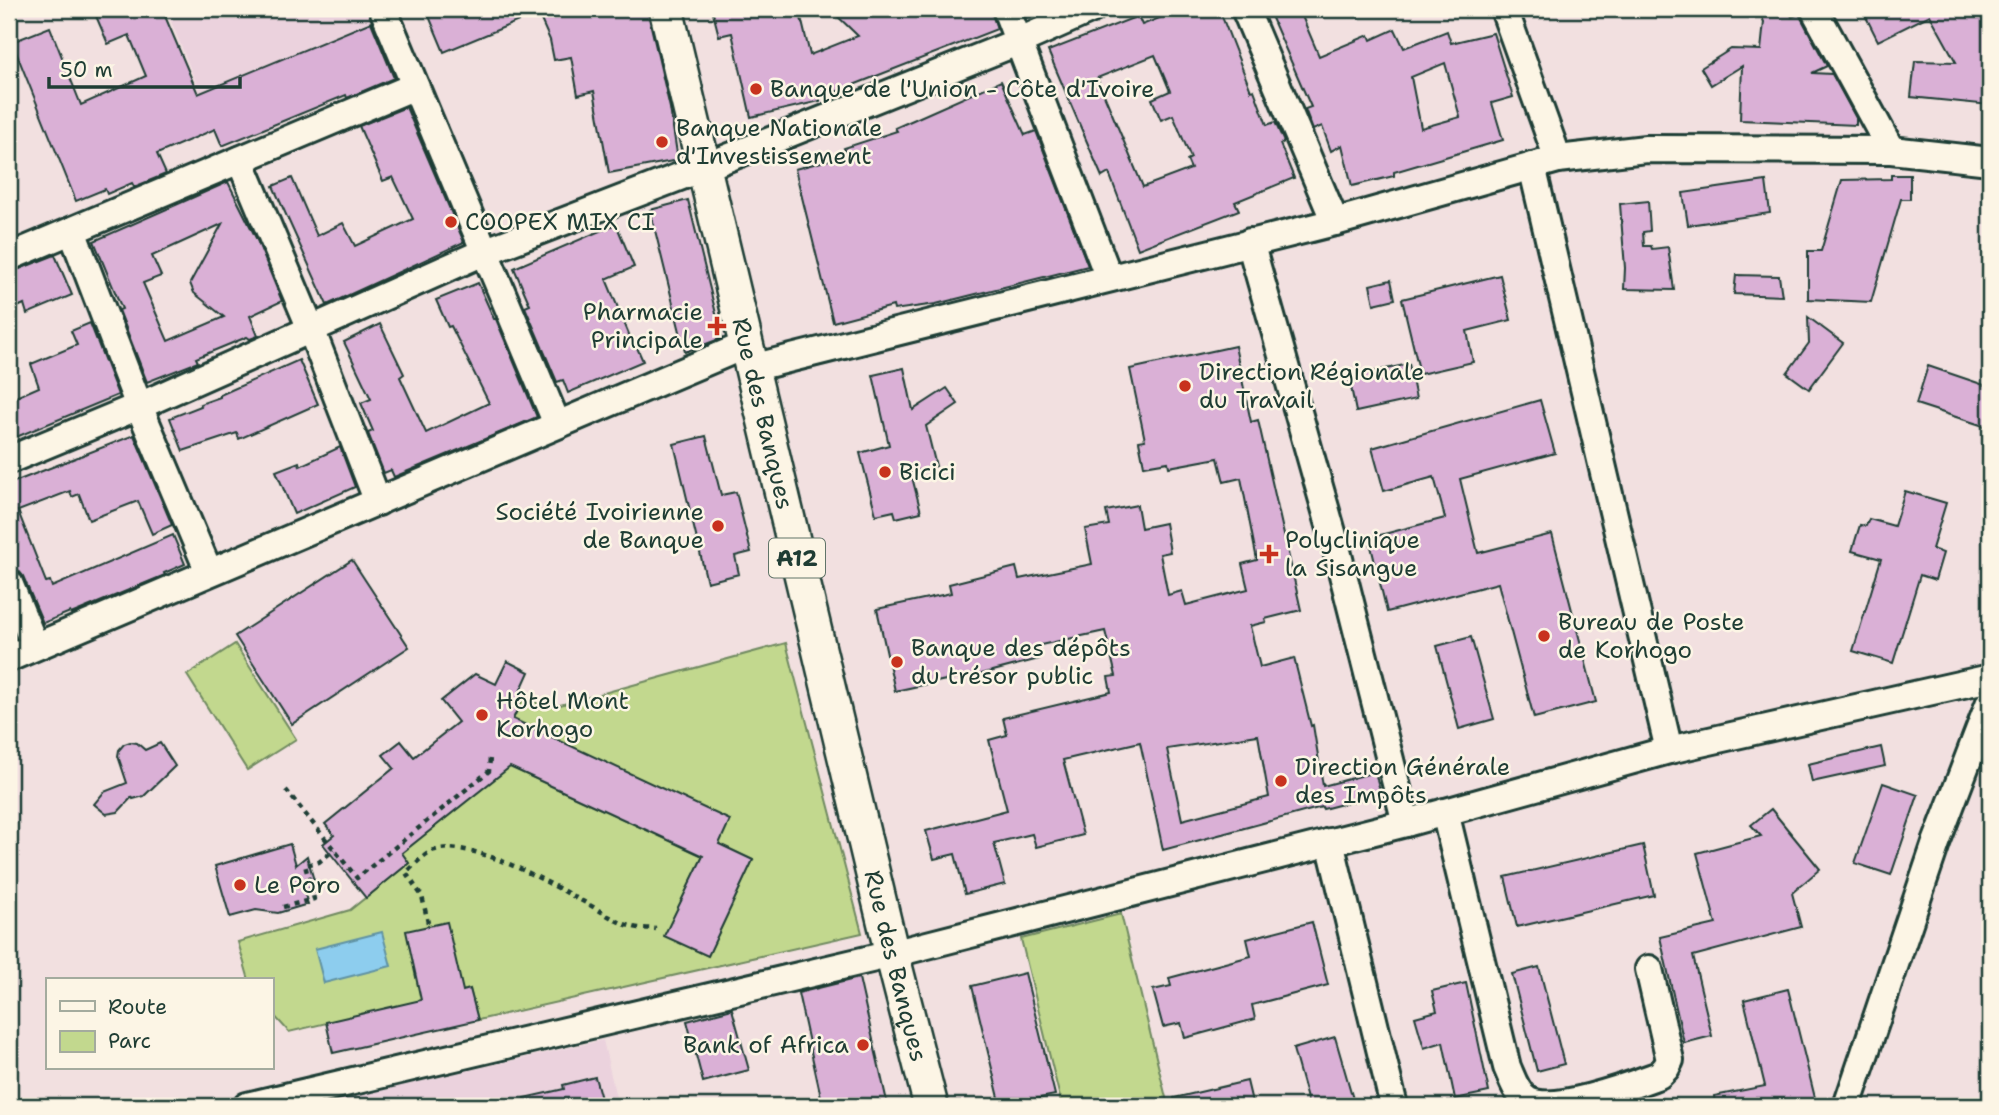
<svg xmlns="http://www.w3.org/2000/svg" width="1999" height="1115" font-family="'Shantell Sans',sans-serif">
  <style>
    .built { fill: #ebd2dd }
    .green { fill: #c2d88e; stroke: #708a61; stroke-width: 2 }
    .water { fill: #8dcdee; stroke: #6193a4; stroke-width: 2 }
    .building { fill: #dab0d6; stroke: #1f3d34; stroke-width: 2; fill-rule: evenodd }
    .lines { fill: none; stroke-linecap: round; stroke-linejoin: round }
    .minor-casing { stroke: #1f3d34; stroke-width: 32 }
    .major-casing { stroke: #1f3d34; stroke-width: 38 }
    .path { stroke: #1f3d34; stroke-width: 4.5; stroke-dasharray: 5 5; stroke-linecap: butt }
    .minor { stroke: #fcf5e5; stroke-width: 26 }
    .major { stroke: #fcf5e5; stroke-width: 33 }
    .poi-dot { fill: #c8321e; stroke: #fcf5e5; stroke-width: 2.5 }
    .labels { text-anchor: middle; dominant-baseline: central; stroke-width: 5; stroke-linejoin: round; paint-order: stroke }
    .shield { fill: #fcf5e5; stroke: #617469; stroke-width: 2 }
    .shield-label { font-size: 23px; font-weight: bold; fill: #1f3d34 }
    .poi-label { font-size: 24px; fill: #1f3d34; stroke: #fcf5e5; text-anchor: start }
    .street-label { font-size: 24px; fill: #1f3d34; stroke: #fcf5e5 }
  </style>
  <rect width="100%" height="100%" fill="#f2e0e0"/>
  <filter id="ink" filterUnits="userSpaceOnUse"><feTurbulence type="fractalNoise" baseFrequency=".0143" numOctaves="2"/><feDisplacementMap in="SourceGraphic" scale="14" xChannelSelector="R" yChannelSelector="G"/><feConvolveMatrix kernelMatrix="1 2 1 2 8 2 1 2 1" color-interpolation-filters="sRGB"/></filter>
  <g filter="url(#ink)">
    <g class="built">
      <polygon points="166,9 372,9 399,73 222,146"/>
      <polygon points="603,1040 618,1106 313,1106"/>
    </g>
    <g class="green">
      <polygon points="786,643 862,933 478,1020 470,989 289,1032 271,1012 271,980 249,980 238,942 350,910 409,863 402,853 484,755 703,856 665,935 708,956 753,860 719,844 513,719 523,697 544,706 560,705"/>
      <polygon points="235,644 296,739 247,770 187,675"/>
      <polygon points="1121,914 1168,1106 1062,1106 1021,939"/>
    </g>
    <polygon class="water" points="382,932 391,966 324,983 315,949"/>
    <g class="building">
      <polygon points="93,9 162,9 198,94 371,22 394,78 347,98 346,95 222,146 215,129 157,154 166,174 134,187 132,183 107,194 105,189 76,201 12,42 50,27 81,105 146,76 129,35 108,44"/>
      <polygon points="426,9 647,9 670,108 678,160 609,173 594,91 578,95 571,57 554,60 550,40 538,13 444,52"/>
      <polygon points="712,9 799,9 810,55 858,36 830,9 991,9 997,29 820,98 820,101 751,117 732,33 719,36"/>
      <path d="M1182,9H1219L1251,91L1254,90L1267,125L1275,122L1284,142L1280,144L1294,178L1235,202L1239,210L1138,249L1109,173L1102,177L1048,51L1138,16L1142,25ZM1155,55L1170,91L1152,99L1161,120L1173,115L1191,158L1187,160L1191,169L1143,187L1097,78Z"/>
      <path d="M1268,9H1299L1319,56L1369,35L1371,40L1395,29L1404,48L1447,31L1451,43L1493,33L1513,97L1492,103L1503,140L1394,172V176L1352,186L1342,145L1331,151L1322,126L1313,130L1305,109L1311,107ZM1445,63L1460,117L1421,128L1411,77Z"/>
      <polygon points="1758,9 1788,9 1792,17 1799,14 1827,66 1812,73 1832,74 1856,118 1856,125 1740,120 1742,66 1711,85 1701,68 1731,49 1761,50 1764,22"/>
      <polygon points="1862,9 1990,9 1990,105 1911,97 1915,61 1956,62 1930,15 1878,41"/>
      <polygon points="1001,81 1025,135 1036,131 1088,266 936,304 894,310 893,306 833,322 795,169 847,155 844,148 897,131 895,128"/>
      <polygon points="406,107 464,242 327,305 273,186 292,178 317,236 343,223 355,246 413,219 393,177 383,181 359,126"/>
      <polygon points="1891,175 1910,175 1910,199 1901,199 1871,302 1808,299 1808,251 1821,251 1842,180 1891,179"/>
      <polygon points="1766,181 1770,213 1688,225 1683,193"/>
      <path d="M228,182L257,240L282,301L250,316L258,336L250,339L247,337L196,358L198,362L147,382L119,310L122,309L94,241ZM222,224L190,283L194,293L224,317L168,341L143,283L161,276L152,256Z"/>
      <polygon points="688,200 722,338 685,352 650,210"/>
      <polygon points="1648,201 1650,231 1643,232 1644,246 1651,246 1652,249 1668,247 1674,290 1624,289 1625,268 1620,204"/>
      <polygon points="616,224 634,267 606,279 633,344 635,343 643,361 568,393 563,380 557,382 525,307 530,305 514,268"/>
      <polygon points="55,255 72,295 27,314 24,304 9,311 9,273"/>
      <polygon points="1500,275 1511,320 1467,331 1473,362 1420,374 1402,299"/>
      <polygon points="1736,275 1779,276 1782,296 1734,294"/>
      <polygon points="1391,280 1395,299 1374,304 1370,285"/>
      <polygon points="478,283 494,319 496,319 537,417 394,477 391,470 384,473 368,433 373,431 361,403 371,399 344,342 380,324 404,374 400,377 426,433 489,403 451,326 448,327 436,300"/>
      <polygon points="1808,317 1843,343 1809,389 1787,373 1809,343"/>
      <polygon points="90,323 118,395 9,440 9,400 39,387 31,364 77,345 71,331"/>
      <path d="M1235,346L1251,422L1258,420L1301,610L1265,619L1266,622L1250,626L1260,667L1294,658L1311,726L1313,725L1323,786L1375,772L1381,794L1323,809L1322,807L1163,850L1140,742L1063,760L1083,835L1036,847L1032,834L994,843L1005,884L965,894L955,854L934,859L926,831L1007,810L989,740L1007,735L1003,718L1111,692L1108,677L1116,676L1105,631L1036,646L1039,659L970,677L969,675L895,691L877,609L951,593L949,584L1016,567L1019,579L1092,564L1085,529L1109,525L1106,511L1137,505L1141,528L1165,523L1170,552L1160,554L1168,595L1182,591L1186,605L1248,589L1242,564L1257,560L1241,478L1224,482L1218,458L1169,467L1168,462L1144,466L1139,441L1145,440L1130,369ZM1258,735L1269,797L1182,820L1167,749Z"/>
      <polygon points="299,360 318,404 239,439 237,433 183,451 170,418 201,406 200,404 220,397 220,395"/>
      <polygon points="1409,364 1416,399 1356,412 1349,377"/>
      <polygon points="1928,366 1990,387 1990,428 1916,404"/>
      <polygon points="904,368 913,410 947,388 958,404 926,426 936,466 911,473 921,512 896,518 894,511 876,515 860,453 889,445 873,375"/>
      <polygon points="1540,400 1555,453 1460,479 1478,553 1552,534 1596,702 1534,718 1498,583 1387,612 1369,538 1445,518 1434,477 1384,491 1372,448"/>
      <polygon points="134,435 172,525 152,534 138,501 89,520 79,494 72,497 70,491 18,511 46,582 50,581 52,587 173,535 185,564 164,573 165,575 71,614 70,612 43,623 23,576 18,570 9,568 9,484"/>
      <polygon points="706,436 721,495 736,492 751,552 735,556 739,574 707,582 674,444"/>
      <polygon points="340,447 355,487 294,514 276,471 299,462 300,466"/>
      <polygon points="1905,491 1946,503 1932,549 1943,553 1935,580 1920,575 1893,663 1853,651 1881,559 1852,551 1860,525 1866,526 1869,519 1894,526"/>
      <polygon points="352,560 409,647 292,724 235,636"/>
      <polygon points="1471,637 1494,719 1459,729 1437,646"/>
      <polygon points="507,661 529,672 519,694 523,697 513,719 730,820 719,844 753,860 708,956 664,936 703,856 510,767 402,853 409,863 366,898 323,844 334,835 325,824 394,768 383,755 401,741 414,757 458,722 441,701 475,674 496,684"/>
      <polygon points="130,742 137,743 145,750 160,743 175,766 144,796 133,799 132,797 118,812 106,814 94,804 104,792 127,783 118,756 119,750 124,744"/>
      <polygon points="1881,747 1885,766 1812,782 1808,764"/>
      <polygon points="1883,783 1918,795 1891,875 1855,863"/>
      <polygon points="1771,809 1820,869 1792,893 1801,927 1693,956 1712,1036 1684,1043 1660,937 1716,924 1697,853 1761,836 1751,825"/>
      <polygon points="290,844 296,865 307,856 317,891 305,895 308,904 278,913 256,910 230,917 215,866"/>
      <polygon points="1643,845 1654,895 1517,927 1505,877"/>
      <polygon points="447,922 463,991 470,989 478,1020 333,1053 326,1022 421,1000 406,931"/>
      <polygon points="1312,922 1328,985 1252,1005 1255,1019 1185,1038 1181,1023 1163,1027 1153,990 1171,986 1169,978 1251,956 1247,939"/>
      <polygon points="1539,967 1564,1064 1537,1071 1512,974"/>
      <polygon points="1025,973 1055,1095 1001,1106 972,986"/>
      <polygon points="859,978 888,1106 823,1106 798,993"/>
      <polygon points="1466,983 1489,1092 1455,1099 1443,1042 1424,1048 1415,1017 1437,1011 1432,991"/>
      <polygon points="1788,989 1817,1106 1715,1106 1714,1096 1765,1086 1744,1000"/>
      <polygon points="732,1009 749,1070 703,1082 687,1021"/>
      <polygon points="1335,1037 1355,1106 1309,1106 1293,1049"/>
      <polygon points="595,1077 603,1106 525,1106 524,1098 564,1089 563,1085"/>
      <polygon points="1247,1081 1253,1106 1175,1106 1174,1098"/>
    </g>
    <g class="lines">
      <defs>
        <g id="minor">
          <polyline points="383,9 557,424"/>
          <polyline points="1006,9 1109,278"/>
          <polyline points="1245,9 1335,222"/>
          <polyline points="1504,9 1558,159"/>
          <polyline points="1814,9 1891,150"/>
          <polyline points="240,160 311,329 378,502"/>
          <polyline points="1532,166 1669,750"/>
          <polyline points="72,231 139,406 209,572"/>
          <polyline points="1250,242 1335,543 1406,823"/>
          <polyline points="9,257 415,86"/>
          <polyline points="752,368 1335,222 1558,159 1646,149 1891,150 1990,161"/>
          <polyline points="9,460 139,406 484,252 705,167 1020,41 1092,9"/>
          <polyline points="9,583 35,646"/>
          <polyline points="9,658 748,344"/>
          <path d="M1445,812L1507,1067C1512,1078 1516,1093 1527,1100C1554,1115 1631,1085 1659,1075L1666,1068L1670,1060L1649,969"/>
          <polyline points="1330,842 1394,1106"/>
          <polyline points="247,1106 892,954 1406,823 1669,750 1990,678"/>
          <polyline points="1847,1106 1936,843 1990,702"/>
        </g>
        <g id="major">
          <path id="s1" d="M666,9L892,954L931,1106"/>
        </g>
      </defs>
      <use href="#minor" class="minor-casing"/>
      <use href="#major" class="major-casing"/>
      <g class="path">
        <polyline points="286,790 357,878 489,771 490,757"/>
        <polyline points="283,907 314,899 305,865 319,862 334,850"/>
        <path d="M428,923L422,896L406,873C414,866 425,852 435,850C475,839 550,884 586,903C602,911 616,923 634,927C641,929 649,928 656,929"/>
      </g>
      <use href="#minor" class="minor"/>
      <use href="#major" class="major"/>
    </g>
  </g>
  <g class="poi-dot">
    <circle cx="756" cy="89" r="7"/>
    <circle cx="662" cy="142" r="7"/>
    <circle cx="451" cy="222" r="7"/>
    <path d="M713.5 315.5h7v7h7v7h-7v7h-7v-7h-7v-7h7z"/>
    <circle cx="1185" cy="386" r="7"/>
    <circle cx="885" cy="472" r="7"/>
    <circle cx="718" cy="526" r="7"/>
    <path d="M1265.5 543.5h7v7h7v7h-7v7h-7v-7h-7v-7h7z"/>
    <circle cx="1544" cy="636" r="7"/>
    <circle cx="897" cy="662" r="7"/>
    <circle cx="482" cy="715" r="7"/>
    <circle cx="1281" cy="781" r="7"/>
    <circle cx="240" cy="885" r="7"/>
    <circle cx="863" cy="1045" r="7"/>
  </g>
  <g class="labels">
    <rect class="shield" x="769" y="538.5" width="56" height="39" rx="5"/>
    <g class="shield-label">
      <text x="797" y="558">A12</text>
    </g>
    <g class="poi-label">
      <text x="770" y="89">Banque de l'Union - Côte d'Ivoire</text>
      <text x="676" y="128">Banque Nationale<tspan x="676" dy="28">d'Investissement</tspan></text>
      <text x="465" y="222">COOPEX MIX CI</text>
      <text x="703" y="312" text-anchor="end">Pharmacie<tspan x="703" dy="28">Principale</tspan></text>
      <text x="1199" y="372">Direction Régionale<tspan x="1199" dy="28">du Travail</tspan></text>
      <text x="899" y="472">Bicici</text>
      <text x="704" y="512" text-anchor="end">Société Ivoirienne<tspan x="704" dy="28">de Banque</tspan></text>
      <text x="1285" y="540">Polyclinique<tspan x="1285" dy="28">la Sisangue</tspan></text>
      <text x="1558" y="622">Bureau de Poste<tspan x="1558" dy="28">de Korhogo</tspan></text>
      <text x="911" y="648">Banque des dépôts<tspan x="911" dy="28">du trésor public</tspan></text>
      <text x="496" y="701">Hôtel Mont<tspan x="496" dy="28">Korhogo</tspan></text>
      <text x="1295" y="767">Direction Générale<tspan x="1295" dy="28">des Impôts</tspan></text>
      <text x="254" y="885">Le Poro</text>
      <text x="849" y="1045" text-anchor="end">Bank of Africa</text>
    </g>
    <g class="street-label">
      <text stroke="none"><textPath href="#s1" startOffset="416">Rue des Banques</textPath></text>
      <text stroke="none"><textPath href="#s1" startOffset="984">Rue des Banques</textPath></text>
    </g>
  </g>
  <rect width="1999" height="1115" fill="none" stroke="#fcf5e5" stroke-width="35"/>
  <rect x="18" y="18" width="1964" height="1080" fill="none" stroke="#1f3d34" stroke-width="2.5" filter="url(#ink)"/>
  <rect x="46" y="978" width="228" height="91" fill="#fcf5e5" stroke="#a4ab9e" stroke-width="2"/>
  <rect x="60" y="1001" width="35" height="10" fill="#fcf5e5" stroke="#a4ab9e" stroke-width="2"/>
  <text x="108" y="1014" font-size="21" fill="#1f3d34">Route</text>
  <rect x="60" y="1031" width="35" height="21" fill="#c2d88e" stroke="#a4ab9e" stroke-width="2"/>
  <text x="108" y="1048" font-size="21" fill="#1f3d34">Parc</text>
  <path d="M49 77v10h191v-10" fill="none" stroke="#1f3d34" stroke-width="3.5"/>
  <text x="60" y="77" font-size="21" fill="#1f3d34" stroke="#fcf5e5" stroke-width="5" paint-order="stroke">50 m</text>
</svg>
